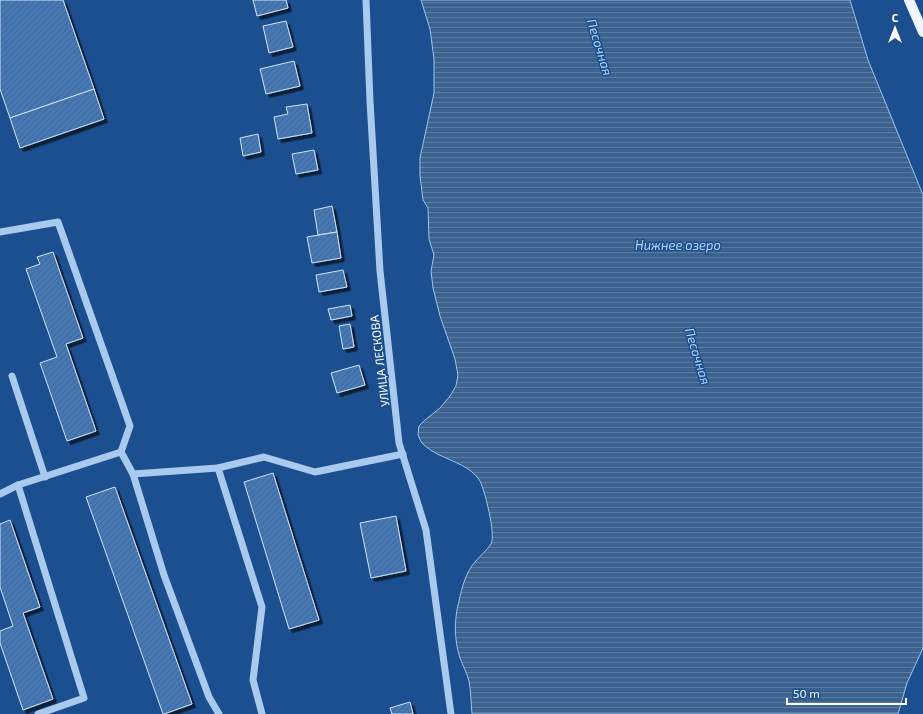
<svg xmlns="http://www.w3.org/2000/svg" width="923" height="714" font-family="'Exo 2',sans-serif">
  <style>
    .water { fill: url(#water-rules); stroke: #9cc4f0 }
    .building { fill: url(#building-hatch); stroke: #cfe3fa; filter: url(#shadow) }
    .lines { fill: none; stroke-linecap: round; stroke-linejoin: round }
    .minor { stroke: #a9c9ee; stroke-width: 7 }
    .major { stroke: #f0f6ff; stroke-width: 10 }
    .labels { text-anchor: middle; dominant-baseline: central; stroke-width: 3; stroke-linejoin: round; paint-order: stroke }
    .street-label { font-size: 12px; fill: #fff; stroke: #1b4f8f }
    .water-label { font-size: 13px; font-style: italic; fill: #b5d3f5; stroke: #1b4f8f }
  </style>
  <defs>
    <pattern id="water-rules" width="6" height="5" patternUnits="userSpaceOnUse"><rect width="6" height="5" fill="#3c6290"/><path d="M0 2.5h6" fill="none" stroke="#597aa1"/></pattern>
    <pattern id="building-hatch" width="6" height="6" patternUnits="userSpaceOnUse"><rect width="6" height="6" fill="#4478b7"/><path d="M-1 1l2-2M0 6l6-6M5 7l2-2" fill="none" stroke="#486282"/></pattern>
    <filter id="shadow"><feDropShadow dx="3.5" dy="3.5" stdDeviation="0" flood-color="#0009"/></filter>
  </defs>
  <rect width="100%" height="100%" fill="#1b4f8f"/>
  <path class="water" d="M421,0H850L868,60L923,195V648L907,683L898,714H472C471,703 471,692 469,681C467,673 463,666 460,658C454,639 454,620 459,601C462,587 466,572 475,562C480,556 487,550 491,544C496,535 485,491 480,481C469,462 440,460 424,445C421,443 420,439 418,435L419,426L425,420L440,408L450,396L456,386L458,375L455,359L440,316L433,288L431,271L434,255L429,239L428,208L423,200L420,176V158L434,93V59L430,29Z"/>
  <g class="building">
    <polygon points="0,0 63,0 94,89 10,118 0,89"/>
    <polygon points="253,0 286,0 288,8 257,16"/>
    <polygon points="286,21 293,47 269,53 263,26"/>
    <polygon points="294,61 300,86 266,94 260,69"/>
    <polygon points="94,89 104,119 20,148 10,118"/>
    <polygon points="307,104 312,133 278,139 274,117 288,114 286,107"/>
    <polygon points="258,134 261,152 243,156 240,138"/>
    <polygon points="314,150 318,170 296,174 292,154"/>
    <polygon points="332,206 337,232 318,235 314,210"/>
    <polygon points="337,232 341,258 312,263 307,237"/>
    <polygon points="53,252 83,338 66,344 96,431 67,441 40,363 57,357 26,269 40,264 37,257"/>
    <polygon points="343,270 347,287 319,292 316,275"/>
    <polygon points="350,305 352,316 331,320 328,309"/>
    <polygon points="350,324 354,347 343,349 339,326"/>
    <polygon points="359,365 365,385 337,393 331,373"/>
    <polygon points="273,473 319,620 289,629 244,482"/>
    <polygon points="115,487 192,704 164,714 163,714 86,497"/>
    <polygon points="396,516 406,571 371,578 360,523"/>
    <polygon points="10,520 40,607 23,613 53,699 23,710 0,643 0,631 13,626 0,587 0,524"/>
    <polygon points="410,702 413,714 392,714 390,708"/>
  </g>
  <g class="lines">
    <g class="minor">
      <polyline points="366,0 370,101 380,271 399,443 426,530 451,714"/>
      <polyline points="0,232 58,222 130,426 121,452 18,485 84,698 38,714"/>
      <polyline points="12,376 45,477"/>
      <polyline points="121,452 133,474 164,575 209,697 219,714"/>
      <polyline points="218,468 264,457 315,472 403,454"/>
      <polyline points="133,474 218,468 262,607 253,680 262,714"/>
      <polyline points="0,494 18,485"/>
    </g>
    <polyline class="major" points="909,0 923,32"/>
  </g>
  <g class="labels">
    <g class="street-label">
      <text transform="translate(379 361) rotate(-97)">УЛИЦА ЛЕСКОВА</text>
    </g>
    <g class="water-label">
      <text transform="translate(600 47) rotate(73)">Песочная</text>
      <text x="678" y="245">Нижнее озеро</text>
      <text transform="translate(698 356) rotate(73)">Песочная</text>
    </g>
  </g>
  <g transform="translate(895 28)" stroke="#1b4f8f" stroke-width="3" paint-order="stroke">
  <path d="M0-3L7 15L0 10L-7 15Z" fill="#ffffff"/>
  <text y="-6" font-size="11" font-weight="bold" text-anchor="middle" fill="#ffffff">С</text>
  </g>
  <path d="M787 698v6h119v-6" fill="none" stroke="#ffffff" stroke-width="2"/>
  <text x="793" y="698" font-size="12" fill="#ffffff" stroke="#1b4f8f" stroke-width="3" paint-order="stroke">50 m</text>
</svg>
